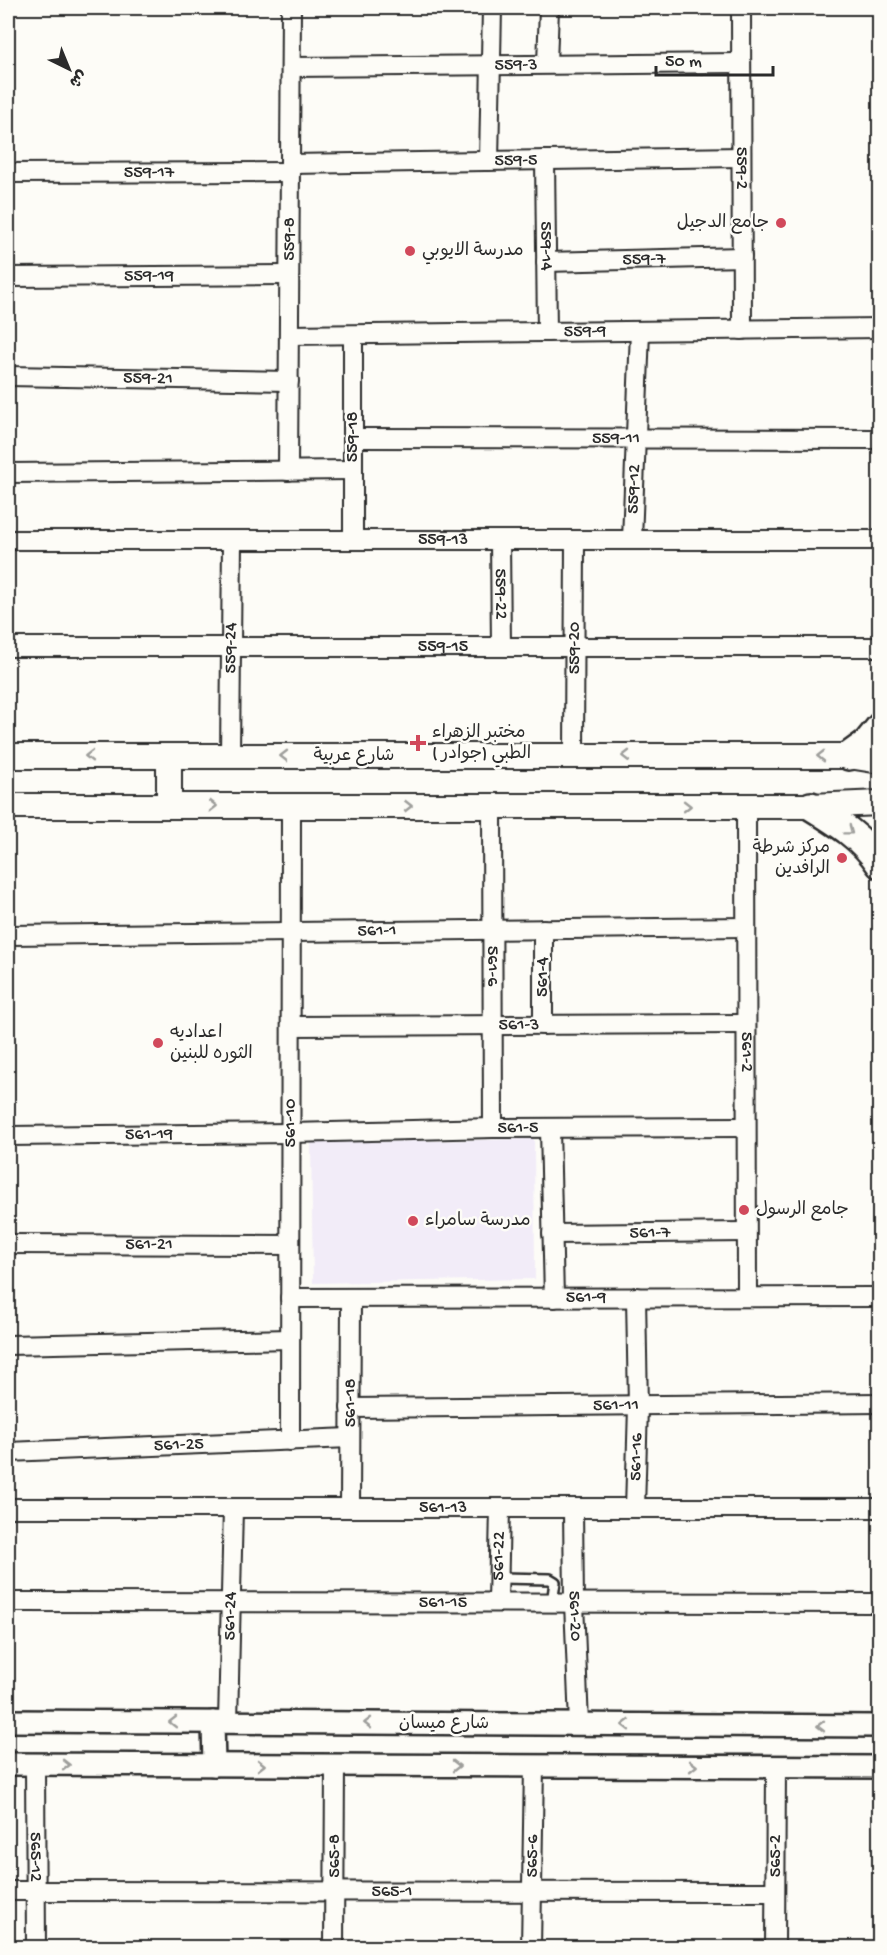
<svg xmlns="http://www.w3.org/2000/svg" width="887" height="1955" font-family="'Gochi Hand','Playpen Sans Arabic',sans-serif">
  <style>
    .built { fill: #f2ecf8 }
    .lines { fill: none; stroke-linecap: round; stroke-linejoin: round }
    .service-casing { stroke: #2b2b2b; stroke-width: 14 }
    .minor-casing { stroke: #2b2b2b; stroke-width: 22 }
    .tertiary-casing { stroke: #2b2b2b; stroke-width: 26 }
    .secondary-casing { stroke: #2b2b2b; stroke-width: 28 }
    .primary-casing { stroke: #2b2b2b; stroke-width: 32 }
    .service { stroke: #fdfcf7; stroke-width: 9 }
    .minor { stroke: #fdfcf7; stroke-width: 18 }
    .tertiary { stroke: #fdfcf7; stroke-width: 21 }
    .secondary { stroke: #fdfcf7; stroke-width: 24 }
    .primary { stroke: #fdfcf7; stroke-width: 27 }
    .oneway { stroke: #9e9e9b }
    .poi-dot { fill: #d1495b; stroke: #fdfcf7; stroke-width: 2 }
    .labels { text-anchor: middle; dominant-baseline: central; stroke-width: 5; stroke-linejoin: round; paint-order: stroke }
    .street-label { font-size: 18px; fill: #2b2b2b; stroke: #fdfcf7 }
    .poi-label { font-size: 18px; fill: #2b2b2b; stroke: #fdfcf7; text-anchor: start }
  </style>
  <rect width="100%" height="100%" fill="#fdfcf7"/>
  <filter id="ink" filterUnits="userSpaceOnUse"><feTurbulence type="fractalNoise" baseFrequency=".0167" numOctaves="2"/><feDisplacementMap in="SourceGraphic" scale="12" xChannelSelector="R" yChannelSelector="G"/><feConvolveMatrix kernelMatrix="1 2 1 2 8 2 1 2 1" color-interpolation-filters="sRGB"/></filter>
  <g filter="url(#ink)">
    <polygon class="built" points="534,1139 535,1279 313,1283 311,1143"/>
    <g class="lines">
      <defs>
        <polyline id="service" points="499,1578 550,1579 555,1582 552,1603"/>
        <g id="minor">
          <path id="s1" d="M741,8L742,330"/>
          <polyline points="547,64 549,8"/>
          <path id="s2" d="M291,67L741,63"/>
          <path id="s3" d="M545,160L547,332"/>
          <polyline points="489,161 492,8"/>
          <path id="s4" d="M290,164L741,157"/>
          <path id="s5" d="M8,173L290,172"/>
          <path id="s6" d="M546,262L742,257"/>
          <path id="s7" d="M8,277L289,275"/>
          <path id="s8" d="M289,335L880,328"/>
          <path id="s9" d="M8,376L289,381"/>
          <path id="s10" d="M354,438L880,439"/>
          <path id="s11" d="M288,471L291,8"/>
          <polyline points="8,473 353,470"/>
          <path id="s12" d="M8,540H880"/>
          <polyline points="353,540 353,335"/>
          <path id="s13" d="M500,540L501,647"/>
          <path id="s14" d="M632,540L640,331"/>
          <path id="s15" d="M8,647H880"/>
          <path id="s16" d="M230,756L232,540"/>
          <path id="s17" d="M574,756L575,540"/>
          <path id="s18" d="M492,806L493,1128"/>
          <path id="s19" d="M746,806L747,1297"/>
          <path id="s20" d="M8,935L746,927"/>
          <polyline points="543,1025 543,929"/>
          <path id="s21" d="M291,1026L746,1024"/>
          <polyline points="550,1129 554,1298"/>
          <path id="s22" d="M8,1136L291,1133L493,1128L746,1127"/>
          <path id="s23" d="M552,1234L746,1232"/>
          <path id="s24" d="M8,1244L290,1245"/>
          <path id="s25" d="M290,1298L880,1297"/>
          <polyline points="8,1345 290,1339"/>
          <path id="s26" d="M350,1408L880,1403"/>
          <path id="s27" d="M290,1441L291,806"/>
          <path id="s28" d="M8,1452L350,1438"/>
          <path id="s29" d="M8,1508H880"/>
          <path id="s30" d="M350,1508L351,1298"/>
          <path id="s31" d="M573,1508L574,1603L579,1724"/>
          <path id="s32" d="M635,1508L638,1407L636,1297"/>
          <path id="s33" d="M8,1602L880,1603"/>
          <path id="s34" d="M498,1602L500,1508"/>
          <path id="s35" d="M228,1722L233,1508"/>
          <path id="s36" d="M35,1765L36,1948"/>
          <path id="s37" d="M8,1891L775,1892"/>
          <path id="s38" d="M334,1948L335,1765"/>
          <path id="s39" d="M531,1948L534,1766"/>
          <path id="s40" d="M775,1948L776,1766"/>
        </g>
        <g id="tertiary">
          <polyline points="8,1721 880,1726"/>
          <polyline points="213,1722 214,1765"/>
          <polyline points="8,1764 880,1767"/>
        </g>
        <g id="secondary">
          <polyline points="8,756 849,756 880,761"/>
          <polyline points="8,806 811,806 880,803"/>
          <polyline points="169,806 169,756"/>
        </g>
        <g id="primary">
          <polyline points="849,756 867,743 880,727"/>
          <path d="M811,806C837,822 863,838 880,864"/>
        </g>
      </defs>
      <use href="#service" class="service-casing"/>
      <use href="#minor" class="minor-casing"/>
      <use href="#tertiary" class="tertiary-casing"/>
      <use href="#secondary" class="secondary-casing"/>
      <use href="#primary" class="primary-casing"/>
      <use href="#service" class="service"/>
      <use href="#minor" class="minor"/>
      <use href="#tertiary" class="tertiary"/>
      <use href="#secondary" class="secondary"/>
      <use href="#primary" class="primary"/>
    </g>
    <defs><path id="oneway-chevron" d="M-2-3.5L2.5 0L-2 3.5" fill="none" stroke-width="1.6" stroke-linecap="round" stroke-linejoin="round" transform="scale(1.5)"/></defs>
    <g class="oneway">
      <use href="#oneway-chevron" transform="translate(89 756) rotate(-180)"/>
      <use href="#oneway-chevron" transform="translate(284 756) rotate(-180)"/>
      <use href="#oneway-chevron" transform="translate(626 756) rotate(-180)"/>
      <use href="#oneway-chevron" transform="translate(821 756) rotate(-180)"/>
      <use href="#oneway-chevron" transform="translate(213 806)"/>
      <use href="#oneway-chevron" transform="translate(408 806)"/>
      <use href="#oneway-chevron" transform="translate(687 806)"/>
      <use href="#oneway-chevron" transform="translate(849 831) rotate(37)"/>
      <use href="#oneway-chevron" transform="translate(173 1722) rotate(-180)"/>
      <use href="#oneway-chevron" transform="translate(368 1723) rotate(-180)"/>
      <use href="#oneway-chevron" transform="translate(626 1725) rotate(-180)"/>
      <use href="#oneway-chevron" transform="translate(821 1726) rotate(-180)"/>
      <use href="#oneway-chevron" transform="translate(66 1765)"/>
      <use href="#oneway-chevron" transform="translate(261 1765)"/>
      <use href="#oneway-chevron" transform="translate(456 1766)"/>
      <use href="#oneway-chevron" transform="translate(693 1766)"/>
    </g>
  </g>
  <g class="poi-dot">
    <circle cx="781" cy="223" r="6"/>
    <circle cx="410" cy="251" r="6"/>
    <path d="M415 734h6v6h6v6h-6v6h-6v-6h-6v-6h6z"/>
    <circle cx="842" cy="858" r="6"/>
    <circle cx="158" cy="1043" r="6"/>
    <circle cx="744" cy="1210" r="6"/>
    <circle cx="413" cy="1221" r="6"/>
  </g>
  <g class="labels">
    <g class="street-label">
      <text stroke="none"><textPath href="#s2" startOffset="225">559-3</textPath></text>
      <text stroke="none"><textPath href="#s4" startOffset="226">559-5</textPath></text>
      <text stroke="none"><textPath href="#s1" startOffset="160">559-2</textPath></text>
      <text stroke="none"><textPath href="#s5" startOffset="141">559-17</textPath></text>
      <text stroke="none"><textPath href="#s11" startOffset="232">559-8</textPath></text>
      <text stroke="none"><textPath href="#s3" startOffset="86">559-14</textPath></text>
      <text stroke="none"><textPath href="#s6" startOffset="98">559-7</textPath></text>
      <text stroke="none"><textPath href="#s7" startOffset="141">559-19</textPath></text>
      <text stroke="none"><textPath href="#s8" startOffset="296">559-9</textPath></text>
      <text stroke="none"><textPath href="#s9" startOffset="140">559-21</textPath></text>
      <text transform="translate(353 437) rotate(-90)">559-18</text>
      <text stroke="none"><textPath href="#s10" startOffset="262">559-11</textPath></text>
      <text stroke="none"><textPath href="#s14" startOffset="51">559-12</textPath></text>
      <text stroke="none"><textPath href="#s12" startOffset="435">559-13</textPath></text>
      <text stroke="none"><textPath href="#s13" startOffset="54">559-22</textPath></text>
      <text stroke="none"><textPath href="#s15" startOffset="435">559-15</textPath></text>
      <text stroke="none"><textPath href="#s16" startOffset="108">559-24</textPath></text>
      <text stroke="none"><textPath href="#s17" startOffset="108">559-20</textPath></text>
      <text x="354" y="756">شارع عربية</text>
      <text stroke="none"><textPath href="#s20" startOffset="369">561-1</textPath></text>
      <text stroke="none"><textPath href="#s18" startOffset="160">561-6</textPath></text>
      <text transform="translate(543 977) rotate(-90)">561-4</text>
      <text stroke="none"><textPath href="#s21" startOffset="228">561-3</textPath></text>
      <text stroke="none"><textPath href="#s19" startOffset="246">561-2</textPath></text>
      <text stroke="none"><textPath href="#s27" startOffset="318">561-10</textPath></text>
      <text stroke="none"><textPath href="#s22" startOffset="510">561-5</textPath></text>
      <text stroke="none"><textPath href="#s22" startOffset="141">561-19</textPath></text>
      <text stroke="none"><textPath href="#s23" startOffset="98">561-7</textPath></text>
      <text stroke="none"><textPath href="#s24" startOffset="141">561-21</textPath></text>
      <text stroke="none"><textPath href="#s25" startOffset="296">561-9</textPath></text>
      <text stroke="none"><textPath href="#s30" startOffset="105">561-18</textPath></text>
      <text stroke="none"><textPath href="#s26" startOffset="266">561-11</textPath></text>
      <text stroke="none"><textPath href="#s28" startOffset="171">561-25</textPath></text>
      <text stroke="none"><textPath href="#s32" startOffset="51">561-16</textPath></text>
      <text stroke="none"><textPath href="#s29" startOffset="435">561-13</textPath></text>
      <text stroke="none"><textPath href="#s34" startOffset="46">561-22</textPath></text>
      <text stroke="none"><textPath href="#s33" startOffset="435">561-15</textPath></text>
      <text stroke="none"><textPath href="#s35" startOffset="106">561-24</textPath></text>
      <text stroke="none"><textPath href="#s31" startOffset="108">561-20</textPath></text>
      <text x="444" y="1724">شارع ميسان</text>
      <text stroke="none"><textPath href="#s36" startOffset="92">565-12</textPath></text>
      <text stroke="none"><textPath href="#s38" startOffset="92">565-8</textPath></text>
      <text stroke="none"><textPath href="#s39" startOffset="92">565-6</textPath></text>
      <text stroke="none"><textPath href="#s40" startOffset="92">565-2</textPath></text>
      <text stroke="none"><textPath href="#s37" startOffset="384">565-1</textPath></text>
    </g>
    <g class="poi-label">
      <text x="769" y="223" text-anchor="end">جامع الدجيل</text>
      <text x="422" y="251">مدرسة الايوبي</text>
      <text x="432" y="733">مختبر الزهراء<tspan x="432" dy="21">الطبي (جوادر )</tspan></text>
      <text x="830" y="848" text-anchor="end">مركز شرطة<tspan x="830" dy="21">الرافدين</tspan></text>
      <text x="170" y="1033">اعداديه<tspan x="170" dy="21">الثوره للبنين</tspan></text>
      <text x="756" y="1210">جامع الرسول</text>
      <text x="425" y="1221">مدرسة سامراء</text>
    </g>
  </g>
  <rect width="887" height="1955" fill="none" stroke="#fdfcf7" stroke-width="30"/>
  <rect x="15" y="15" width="857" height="1925" fill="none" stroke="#2b2b2b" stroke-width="2" filter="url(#ink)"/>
  <g transform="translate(69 69) rotate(137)" stroke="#fdfcf7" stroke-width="4.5" paint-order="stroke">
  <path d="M0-4.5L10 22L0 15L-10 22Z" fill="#2b2b2b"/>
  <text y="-9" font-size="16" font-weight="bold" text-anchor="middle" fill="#2b2b2b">ش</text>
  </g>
  <path d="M656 66v9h117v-9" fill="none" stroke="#2b2b2b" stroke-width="3"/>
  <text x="665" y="66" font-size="18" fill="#2b2b2b" stroke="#fdfcf7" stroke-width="4.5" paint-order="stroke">50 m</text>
</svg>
